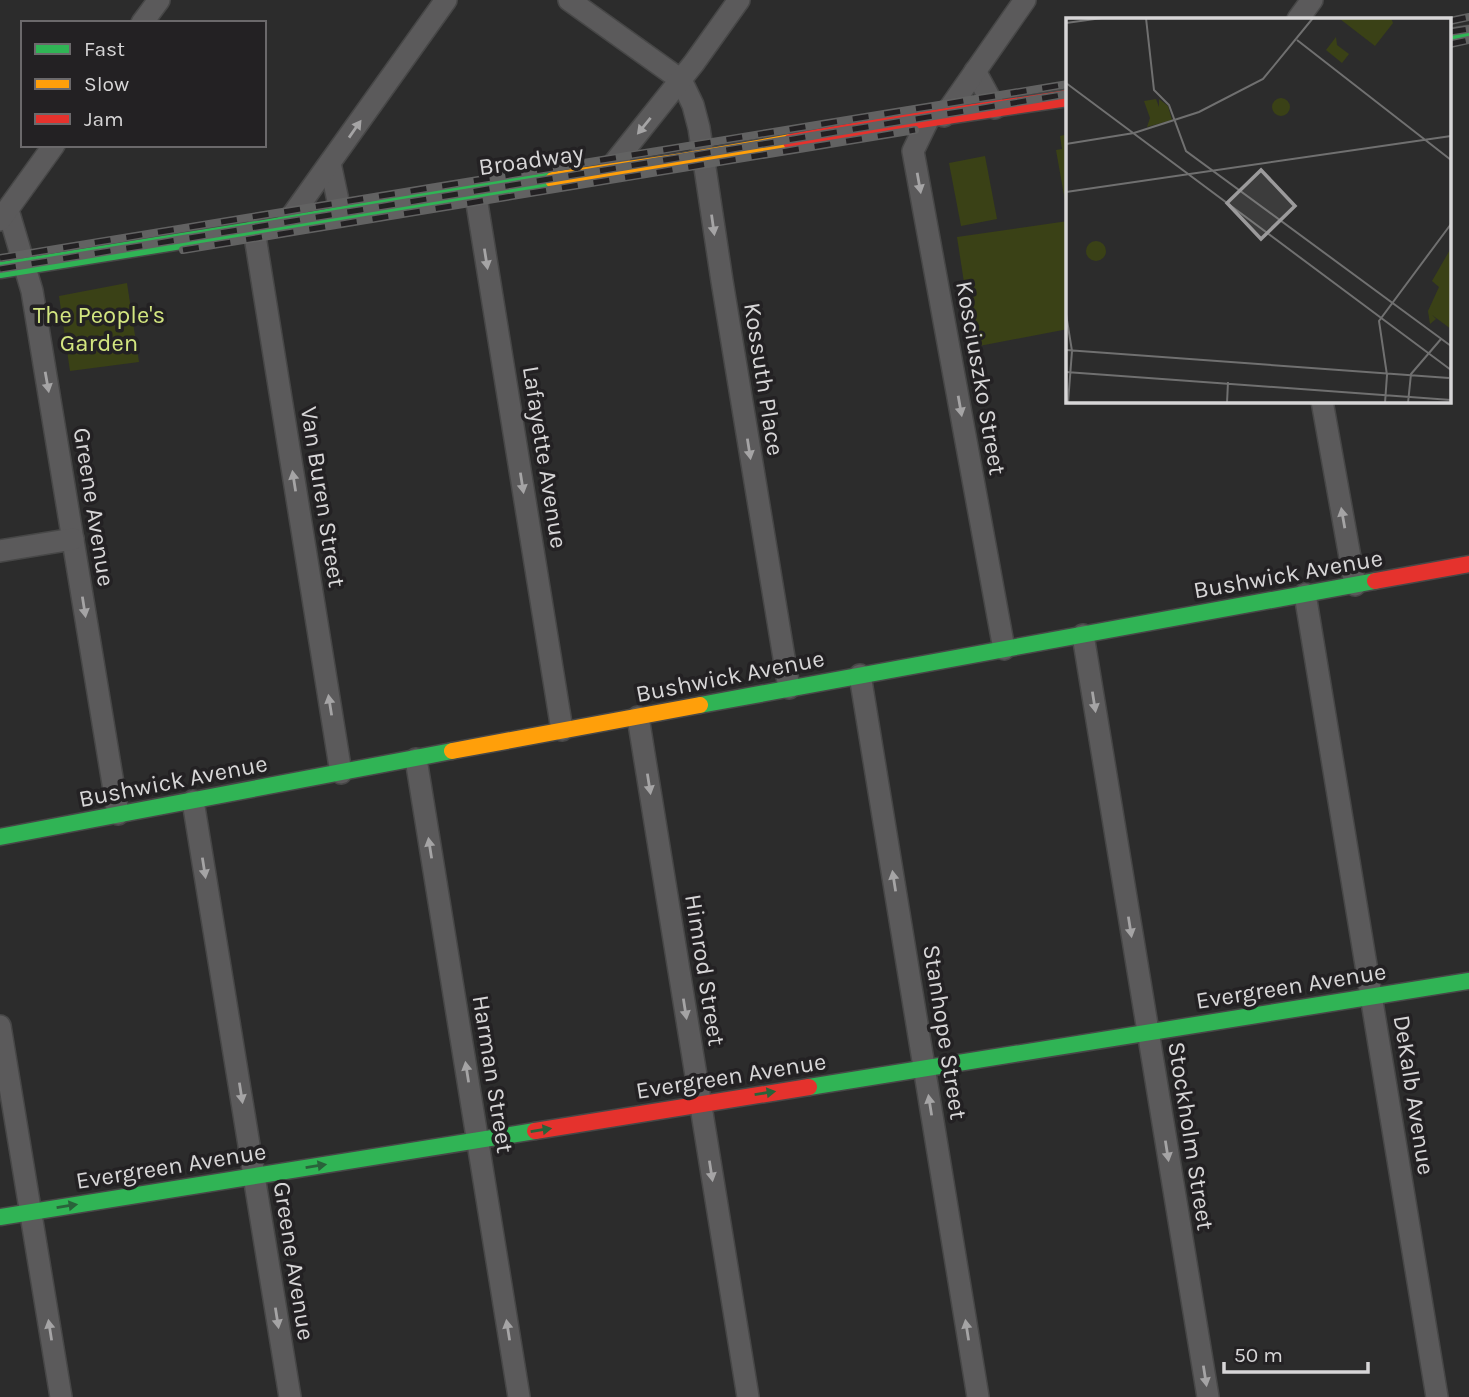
<svg xmlns="http://www.w3.org/2000/svg" width="1469" height="1397" font-family="Karla,sans-serif">
  <style>
    .green { fill: #3a4116 }
    .lines { fill: none; stroke-linecap: round; stroke-linejoin: round }
    .street-casing { stroke: #474747; stroke-width: 24 }
    .fast-casing { stroke: #474747; stroke-width: 19 }
    .slow-casing { stroke: #474747; stroke-width: 19 }
    .jam-casing { stroke: #474747; stroke-width: 19 }
    .street { stroke: #5b5a5b; stroke-width: 21 }
    .fast { stroke: #30b455; stroke-width: 16 }
    .slow { stroke: #ff9f0a; stroke-width: 16 }
    .jam { stroke: #e5322d; stroke-width: 16 }
    .rail-casing { stroke: #626262; stroke-width: 8 }
    .rail { stroke: #232123; stroke-width: 5; stroke-dasharray: 16; stroke-linecap: butt }
    .oneway { fill: #a5a4a5 }
    .oneway2 { fill: #29633a }
    .labels { text-anchor: middle; dominant-baseline: central; stroke-width: 7; stroke-linejoin: round; paint-order: stroke }
    .street-label { font-size: 24px; fill: #d7d6d7; stroke: #232123 }
    .park-label { font-size: 24px; fill: #d3e680; stroke: #232123 }
    .inset-road { fill: none; stroke: #707070; stroke-width: 2 }
    .view { fill: #9b9a9b; fill-opacity: 0.15; stroke: #9b9a9b; stroke-width: 3.5 }
    .inset-edge { fill: none; stroke: #d7d6d7; stroke-width: 3.5 }
  </style>
  <rect width="100%" height="100%" fill="#2c2c2c"/>
  <g class="green">
    <polygon points="1068,134 1068,200 1065,201 1056,150 1062,149 1060,136"/>
    <polygon points="985,156 997,219 961,226 949,163"/>
    <polygon points="1068,221 1068,329 974,347 957,237"/>
    <polygon points="127,283 139,362 70,371 59,296"/>
  </g>
  <g class="lines">
    <defs>
      <g id="street">
        <polyline points="569,0 681,80 693,105 699,128 722,281 789,688"/>
        <polyline points="1298,19 1312,0"/>
        <polyline points="142,23 159,0"/>
        <polyline points="975,71 995,108"/>
        <polyline points="944,116 1025,0"/>
        <polyline points="929,118 913,151 1004,649"/>
        <polyline points="330,163 341,215"/>
        <polyline points="607,172 694,63 739,0"/>
        <polyline points="475,191 562,730"/>
        <polyline points="8,210 32,291 118,814"/>
        <polyline points="0,220 54,145"/>
        <polyline points="286,224 446,0"/>
        <polyline points="254,230 341,773"/>
        <polyline points="1322,401 1355,585"/>
        <polyline points="0,551 73,539"/>
        <polyline points="1305,594 1437,1397"/>
        <polyline points="1083,635 1208,1397"/>
        <polyline points="860,675 978,1397"/>
        <polyline points="638,717 748,1397"/>
        <polyline points="416,759 519,1397"/>
        <polyline points="193,801 290,1397"/>
        <polyline points="0,1026 61,1397"/>
      </g>
      <g id="fast">
        <polyline points="1450,37 1469,34"/>
        <polyline points="0,270 276,226 475,191 553,180"/>
        <polyline points="700,705 1375,581"/>
        <polyline points="0,837 452,751"/>
        <polyline points="809,1087 1469,981"/>
        <polyline points="0,1217 535,1131"/>
      </g>
      <g id="slow">
        <polyline points="553,180 683,161 791,142"/>
        <polyline points="452,751 700,705"/>
      </g>
      <g id="jam">
        <polyline points="791,142 893,124 1068,98"/>
        <polyline points="1375,581 1469,564"/>
        <polyline points="535,1131 809,1087"/>
      </g>
    </defs>
    <use href="#street" class="street-casing"/>
    <use href="#fast" class="fast-casing"/>
    <use href="#slow" class="slow-casing"/>
    <use href="#jam" class="jam-casing"/>
    <use href="#street" class="street"/>
    <use href="#fast" class="fast"/>
    <use href="#slow" class="slow"/>
    <use href="#jam" class="jam"/>
    <defs>
      <g id="rail">
        <polyline points="1450,21 1469,17"/>
        <polyline points="1450,32 1469,29"/>
        <polyline points="1450,44 1469,40"/>
        <polyline points="183,250 915,130"/>
        <polyline points="0,258 1068,84"/>
        <polyline points="0,269 1068,94"/>
      </g>
    </defs>
    <use href="#rail" class="rail-casing"/>
    <use href="#rail" class="rail"/>
  </g>
  <defs><path id="oneway-solid" d="M-6-.8H1V-3.2L6.5 0L1 3.2V.8H-6Z" transform="scale(1.75)"/></defs>
  <g class="oneway">
    <use href="#oneway-solid" transform="translate(644 126) rotate(129)"/>
    <use href="#oneway-solid" transform="translate(355 129) rotate(-55)"/>
    <use href="#oneway-solid" transform="translate(919 183) rotate(80)"/>
    <use href="#oneway-solid" transform="translate(713 225) rotate(82)"/>
    <use href="#oneway-solid" transform="translate(486 259) rotate(81)"/>
    <use href="#oneway-solid" transform="translate(47 382) rotate(80)"/>
    <use href="#oneway-solid" transform="translate(960 406) rotate(80)"/>
    <use href="#oneway-solid" transform="translate(749 449) rotate(81)"/>
    <use href="#oneway-solid" transform="translate(294 481) rotate(-99)"/>
    <use href="#oneway-solid" transform="translate(522 483) rotate(81)"/>
    <use href="#oneway-solid" transform="translate(1343 518) rotate(-100)"/>
    <use href="#oneway-solid" transform="translate(84 607) rotate(81)"/>
    <use href="#oneway-solid" transform="translate(1094 702) rotate(81)"/>
    <use href="#oneway-solid" transform="translate(330 705) rotate(-99)"/>
    <use href="#oneway-solid" transform="translate(649 784) rotate(81)"/>
    <use href="#oneway-solid" transform="translate(430 848) rotate(-99)"/>
    <use href="#oneway-solid" transform="translate(204 868) rotate(81)"/>
    <use href="#oneway-solid" transform="translate(894 881) rotate(-99)"/>
    <use href="#oneway-solid" transform="translate(1130 927) rotate(81)"/>
    <use href="#oneway-solid" transform="translate(685 1009) rotate(81)"/>
    <use href="#oneway-solid" transform="translate(467 1072) rotate(-99)"/>
    <use href="#oneway-solid" transform="translate(241 1093) rotate(81)"/>
    <use href="#oneway-solid" transform="translate(930 1105) rotate(-99)"/>
    <use href="#oneway-solid" transform="translate(1167 1151) rotate(81)"/>
    <use href="#oneway-solid" transform="translate(711 1171) rotate(81)"/>
    <use href="#oneway-solid" transform="translate(277 1318) rotate(81)"/>
    <use href="#oneway-solid" transform="translate(50 1330) rotate(-99)"/>
    <use href="#oneway-solid" transform="translate(508 1330) rotate(-99)"/>
    <use href="#oneway-solid" transform="translate(967 1330) rotate(-99)"/>
    <use href="#oneway-solid" transform="translate(1205 1376) rotate(81)"/>
  </g>
  <g class="oneway2">
    <use href="#oneway-solid" transform="translate(765 1093) rotate(-9)"/>
    <use href="#oneway-solid" transform="translate(541 1130) rotate(-9)"/>
    <use href="#oneway-solid" transform="translate(316 1166) rotate(-9)"/>
    <use href="#oneway-solid" transform="translate(67 1206) rotate(-9)"/>
  </g>
  <g class="labels">
    <g class="street-label">
      <text transform="translate(531 160) rotate(-8)">Broadway</text>
      <text transform="translate(981 378) rotate(80)">Kosciuszko Street</text>
      <text transform="translate(764 379) rotate(81)">Kossuth Place</text>
      <text transform="translate(545 457) rotate(81)">Lafayette Avenue</text>
      <text transform="translate(323 497) rotate(81)">Van Buren Street</text>
      <text transform="translate(94 507) rotate(81)">Greene Avenue</text>
      <text transform="translate(1288 574) rotate(-10)">Bushwick Avenue</text>
      <text transform="translate(730 676) rotate(-11)">Bushwick Avenue</text>
      <text transform="translate(173 781) rotate(-11)">Bushwick Avenue</text>
      <text transform="translate(705 970) rotate(81)">Himrod Street</text>
      <text transform="translate(1291 986) rotate(-9)">Evergreen Avenue</text>
      <text transform="translate(945 1032) rotate(81)">Stanhope Street</text>
      <text transform="translate(493 1074) rotate(81)">Harman Street</text>
      <text transform="translate(731 1076) rotate(-9)">Evergreen Avenue</text>
      <text transform="translate(1414 1095) rotate(81)">DeKalb Avenue</text>
      <text transform="translate(1191 1136) rotate(81)">Stockholm Street</text>
      <text transform="translate(171 1166) rotate(-9)">Evergreen Avenue</text>
      <text transform="translate(294 1261) rotate(81)">Greene Avenue</text>
    </g>
    <g class="park-label">
      <text x="99" y="315">The People's<tspan x="99" dy="28">Garden</tspan></text>
    </g>
  </g>
  <g transform="translate(1066 18)">
    <rect width="385" height="385" fill="#2c2c2c"/>
    <path d="M325,0L327,5L309,28L274,1ZM270,19L271,27L283,36L276,45L260,32ZM206 89a9 9 0 1 1 18 0a9 9 0 1 1-18 0ZM90,81L93,89V81L102,88L106,102L81,109L84,100L78,83ZM20 233a10 10 0 1 1 20 0a10 10 0 1 1-20 0ZM385,230V311L366,297L370,301L364,306L362,293L373,269L366,263Z" fill="#3a4116"/>
    <path class="inset-road" d="M80,0L88,72L103,87L120,133L385,328M0,5L36,0M231,22L385,142M0,61V96M0,65L385,352M0,126L68,115L133,94L197,61L247,0M0,174L385,118M0,296L6,333L2,385M0,332L383,360M0,354L385,382M161,385L162,364M319,385L321,357L313,303L385,206M342,385L345,356L375,321"/>
    <path class="view" d="M195,152L229,188L195,221L161,185Z"/>
    <rect width="385" height="385" class="inset-edge"/>
  </g>
  <rect x="21" y="21" width="245" height="126" fill="#232123" stroke="#6b696b" stroke-width="2"/>
  <rect x="35" y="44" width="35" height="10" fill="#30b455" stroke="#6b696b" stroke-width="2"/>
  <text x="84" y="56" font-size="21" fill="#d7d6d7">Fast</text>
  <rect x="35" y="79" width="35" height="10" fill="#ff9f0a" stroke="#6b696b" stroke-width="2"/>
  <text x="84" y="91" font-size="21" fill="#d7d6d7">Slow</text>
  <rect x="35" y="114" width="35" height="10" fill="#e5322d" stroke="#6b696b" stroke-width="2"/>
  <text x="84" y="126" font-size="21" fill="#d7d6d7">Jam</text>
  <path d="M1224 1362v10h144v-10" fill="none" stroke="#d7d6d7" stroke-width="3.5"/>
  <text x="1234" y="1362" font-size="21" fill="#d7d6d7" stroke="#232123" stroke-width="5" paint-order="stroke">50 m</text>
</svg>
